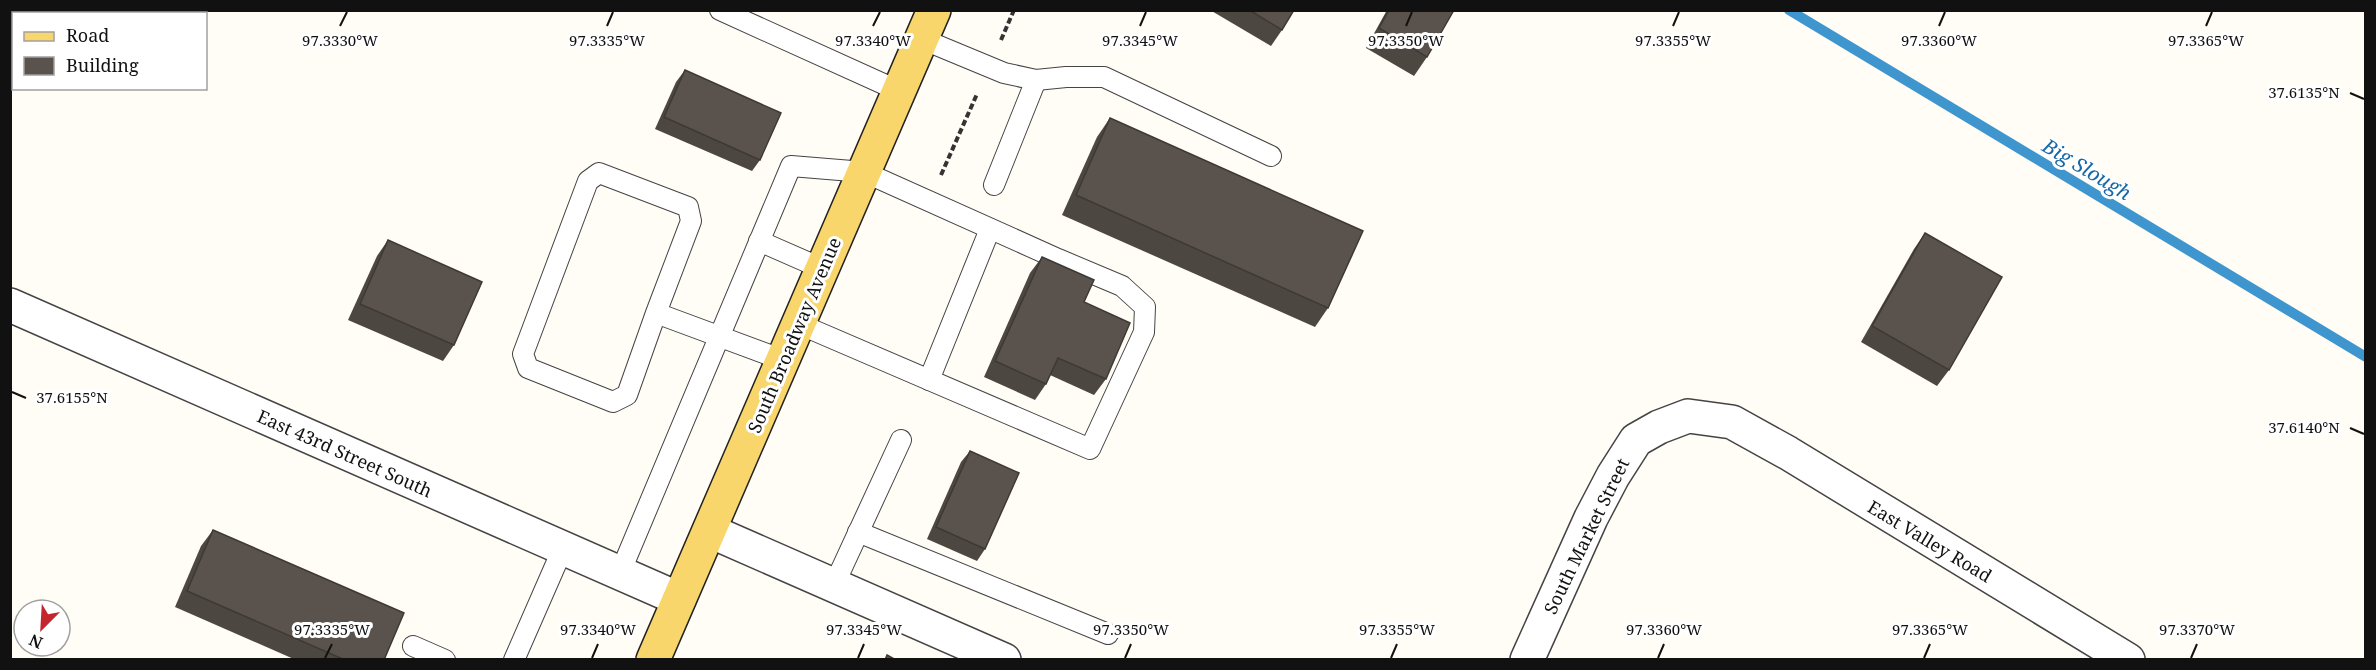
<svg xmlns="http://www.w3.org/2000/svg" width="2376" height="670" font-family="'Noto Serif',serif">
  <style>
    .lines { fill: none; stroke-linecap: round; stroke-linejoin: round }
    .stream { stroke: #3f96cf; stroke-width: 10 }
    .service-casing { stroke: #444; stroke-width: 22 }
    .minor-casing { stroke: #444; stroke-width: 36 }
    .primary-casing { stroke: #222; stroke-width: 36 }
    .path { stroke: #333; stroke-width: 4; stroke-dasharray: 6 3; stroke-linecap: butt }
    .service { stroke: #fff; stroke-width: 20 }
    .minor { stroke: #fff; stroke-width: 33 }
    .primary { stroke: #f9d66b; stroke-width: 33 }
    .wall { fill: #4d4742 }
    .building { fill: #5a524d; stroke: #3f3936; stroke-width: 1.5 }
    .ticks { fill: none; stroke: #111; stroke-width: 2 }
    .labels { text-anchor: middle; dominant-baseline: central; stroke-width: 6; stroke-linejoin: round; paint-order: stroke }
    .street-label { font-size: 18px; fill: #111; stroke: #fff }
    .water-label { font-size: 20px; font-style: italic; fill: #1768a6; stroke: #fff }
    .ticks-label { font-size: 15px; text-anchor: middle; fill: #111; stroke: #fff; stroke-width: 6; stroke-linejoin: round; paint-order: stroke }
  </style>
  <rect width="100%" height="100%" fill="#fffdf5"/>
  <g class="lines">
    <polyline class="stream" points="1789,10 2366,357"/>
    <defs>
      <g id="service">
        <polyline points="720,10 899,91"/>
        <polyline points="922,39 1004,73 1036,80 1066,77 1104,77 1271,156"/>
        <polyline points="994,185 1036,80"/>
        <polyline points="759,241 823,269"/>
        <polyline points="656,313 627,395 613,402 528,368 523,354 588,181 599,173 688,207 691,221 656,313 783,360"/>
        <polyline points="929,380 990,229"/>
        <polyline points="858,532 1108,634"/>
        <polyline points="620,573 791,166 864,172 1058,259 1122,286 1145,307 1144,332 1090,449 799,324"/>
        <polyline points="834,585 901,440"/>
        <polyline points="413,646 445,660"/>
        <polyline points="514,660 563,548"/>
      </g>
      <g id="minor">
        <polyline points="10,305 679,599"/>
        <polyline points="710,531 1004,660"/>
        <polyline points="1527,660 1591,518 1613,476 1636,440 1659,427 1688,416 1732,422 1788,453 2128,660"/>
      </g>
      <polyline id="primary" points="653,660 934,10"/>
    </defs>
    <use href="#service" class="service-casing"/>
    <use href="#minor" class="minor-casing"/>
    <use href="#primary" class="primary-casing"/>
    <g class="path">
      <polyline points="1001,40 1014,10"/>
      <polyline points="941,175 977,94"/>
    </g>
    <use href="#service" class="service"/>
    <use href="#minor" class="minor"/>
    <use href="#primary" class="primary"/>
  </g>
  <g class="wall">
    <polygon points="1210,10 1294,10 1282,30 1271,46"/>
    <polygon points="1387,10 1454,10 1427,57 1414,76 1366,48"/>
    <polygon points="685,70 760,160 752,171 655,129 676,82"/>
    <polygon points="1110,118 1328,308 1315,327 1062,215 1097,137"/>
    <polygon points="1925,233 1949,370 1937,386 1861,342 1914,249"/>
    <polygon points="388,240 454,345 443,361 348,320 377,256"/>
    <polygon points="1042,257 1084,302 1106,379 1094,395 1050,375 1046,384 1035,400 984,377 1030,273"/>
    <polygon points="970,451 985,549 977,561 927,539 961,462"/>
    <polygon points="213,530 384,660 296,660 175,607 201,546"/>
  </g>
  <g class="building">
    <polygon points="1249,10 1294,10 1282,30"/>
    <polygon points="1389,10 1454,10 1427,57 1379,28"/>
    <polygon points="685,70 781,113 760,160 664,117"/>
    <polygon points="1110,118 1363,231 1328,308 1076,195"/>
    <polygon points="1925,233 2002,277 1949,370 1872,326"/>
    <polygon points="388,240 482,282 454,345 360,304"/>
    <polygon points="1042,257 1094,280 1084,302 1130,323 1106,379 1058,358 1046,384 995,361"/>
    <polygon points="970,451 1019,473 985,549 936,527"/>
    <polygon points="213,530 404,613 384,660 345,660 187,591"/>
    <polygon points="887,655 896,660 885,660"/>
  </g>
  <path class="ticks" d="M340,26L347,12M607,26L613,12M873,26L880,12M1140,26L1146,12M1406,26L1412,12M1673,26L1679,12M1939,26L1945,12M2206,26L2212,12M2350,93L2364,99M12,392L26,398M2350,428L2364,434M325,658L332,644M592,658L598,644M858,658L864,644M1125,658L1131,644M1391,658L1397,644M1658,658L1664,644M1924,658L1930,644M2191,658L2197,644"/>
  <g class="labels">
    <g class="street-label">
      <text transform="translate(794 335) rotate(-67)">South Broadway Avenue</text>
      <text transform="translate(345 453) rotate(24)">East 43rd Street South</text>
      <text transform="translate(1586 536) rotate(-64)">South Market Street</text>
      <text transform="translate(1930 541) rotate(31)">East Valley Road</text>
    </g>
    <g class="water-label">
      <text transform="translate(2087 169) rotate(31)">Big Slough</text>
    </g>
  </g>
  <g class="ticks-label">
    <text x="340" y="46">97.3330°W</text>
    <text x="607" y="46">97.3335°W</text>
    <text x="873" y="46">97.3340°W</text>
    <text x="1140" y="46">97.3345°W</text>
    <text x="1406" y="46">97.3350°W</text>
    <text x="1673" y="46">97.3355°W</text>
    <text x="1939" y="46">97.3360°W</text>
    <text x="2206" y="46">97.3365°W</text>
    <text x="2304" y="98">37.6135°N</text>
    <text x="72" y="403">37.6155°N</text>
    <text x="2304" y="433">37.6140°N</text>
    <text x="332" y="635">97.3335°W</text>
    <text x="598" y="635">97.3340°W</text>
    <text x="864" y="635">97.3345°W</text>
    <text x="1131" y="635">97.3350°W</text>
    <text x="1397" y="635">97.3355°W</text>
    <text x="1664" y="635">97.3360°W</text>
    <text x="1930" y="635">97.3365°W</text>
    <text x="2197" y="635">97.3370°W</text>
  </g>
  <rect width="2376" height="670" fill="none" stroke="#111111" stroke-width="24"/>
  <rect x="12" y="12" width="195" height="78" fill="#ffffff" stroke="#a0a0a0" stroke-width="1.5"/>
  <rect x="24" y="32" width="30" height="9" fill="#f9d66b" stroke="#a0a0a0" stroke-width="1.5"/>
  <text x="66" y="42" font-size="18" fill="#111111">Road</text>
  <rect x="24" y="57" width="30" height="18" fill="#5a524d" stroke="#a0a0a0" stroke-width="1.5"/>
  <text x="66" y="72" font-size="18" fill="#111111">Building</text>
  <g transform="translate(42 628) rotate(204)"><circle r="28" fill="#ffffff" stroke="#a0a0a0" stroke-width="1.5"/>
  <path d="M0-4.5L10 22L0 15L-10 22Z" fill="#c4262e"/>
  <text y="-9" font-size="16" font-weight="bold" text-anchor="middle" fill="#111111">N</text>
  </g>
</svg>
